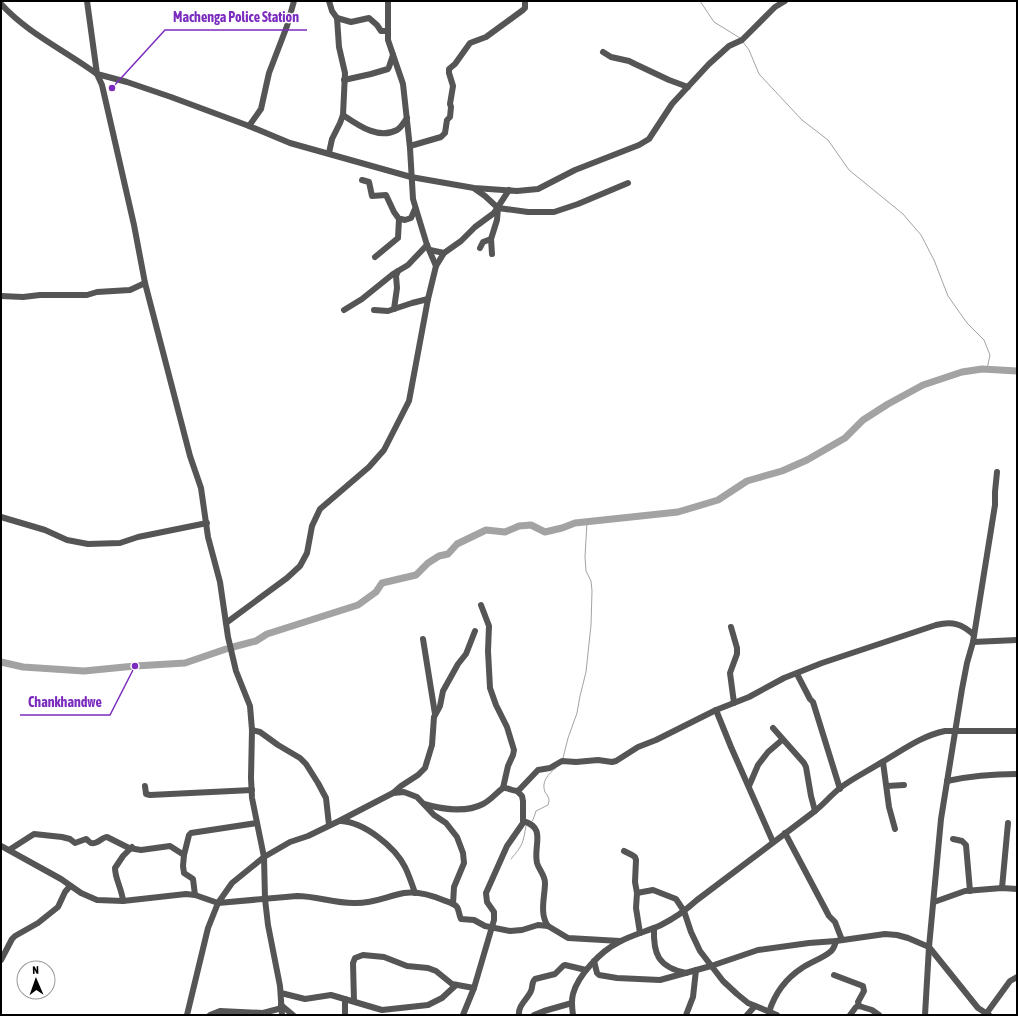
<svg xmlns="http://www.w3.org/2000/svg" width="1018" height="1016" font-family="'Asap Condensed',sans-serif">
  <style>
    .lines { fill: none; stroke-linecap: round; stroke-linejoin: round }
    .stream { stroke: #a3a3a3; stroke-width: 1 }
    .river { stroke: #a3a3a3; stroke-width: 7 }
    .minor { stroke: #555; stroke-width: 6 }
    .leader { fill: none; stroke: #7b2cbf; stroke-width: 1.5 }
    .callout-dot { fill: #7b2cbf; stroke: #fff; stroke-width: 1.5 }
    .callout-label { font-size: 14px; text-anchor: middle; font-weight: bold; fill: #7b2cbf; stroke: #fff; stroke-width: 3; stroke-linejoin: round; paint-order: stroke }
  </style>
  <rect width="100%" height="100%" fill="#fff"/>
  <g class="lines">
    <g class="stream">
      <polyline points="700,1 714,22 740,38"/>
      <polyline points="743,42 749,50 759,74 802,120 828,140 849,170 903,214 921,235 934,260 948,296 967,323 984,340 990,355 987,369"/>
      <polyline points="563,758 568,738 577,713 580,696 586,672 591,625 592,591 591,581 586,571 585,557 587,522"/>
      <path d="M531,822L533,820L536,811L548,805L549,801C549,797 547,795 545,792C541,782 548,774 556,768"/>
      <path d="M511,859C523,845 523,843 526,826"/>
    </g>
    <g class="river">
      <polyline points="233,647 256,641 267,634 358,605 376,592 382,583 416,575 428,563 439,556 448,554 457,544 486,530 505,532 519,526 531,525 545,532 562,528 575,523 678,512 718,500 747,481 782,471 807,460 845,438 863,420 888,404 923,385 962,372 982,369 1017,371"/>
      <polyline points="1,662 23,667 84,671 135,666 185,663 226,649"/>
    </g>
    <g class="minor">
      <polyline points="87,1 97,74 127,82 171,97 249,126 290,143 411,177 474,188 517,191 538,189 575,170 639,145 649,139 672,104 709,64 729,46 742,40 775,7 785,1"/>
      <polyline points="329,1 332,11 337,18 339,47 345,73 343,115 340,123 332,139 329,153"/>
      <polyline points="388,1 388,40 403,84 410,148 413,199 427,245 436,266"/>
      <path d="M1,4C27,33 66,51 97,74L102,85L134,225L145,283L190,456L201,488L208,537L220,582L228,637L236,671L250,706L252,730L251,778L252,798L264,857L265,899L268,925L280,986L282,1015"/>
      <polyline points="337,18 351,22 369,18 377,25 381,31 387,31"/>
      <polyline points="603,52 611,57 629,61 635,64 669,80 688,87"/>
      <polyline points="344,80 371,74 388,69 389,67 393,55"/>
      <path d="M343,115C358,125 378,140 397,130C401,128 404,122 407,118"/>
      <polyline points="249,126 261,109 269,73 287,26 294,1"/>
      <polyline points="410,146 441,137 445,133 447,120 450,117 451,107 450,104 453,86 449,73 449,69 455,64 470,43 486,37 523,10 525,8 525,1"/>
      <polyline points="362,180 369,182 372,196 386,195 394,212 399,219"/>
      <polyline points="475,189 485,196 498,208 528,212 554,212 578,204 628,183"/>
      <polyline points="480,248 483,242 491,239"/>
      <polyline points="430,250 444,253"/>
      <polyline points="492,254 491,239 497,220 498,208"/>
      <polyline points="375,257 398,238 399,219 401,219 405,220 411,218 415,209"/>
      <polyline points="1,296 23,297 40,295 87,295 97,292 130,290 145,283"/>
      <polyline points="394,309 397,288 396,276 398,271"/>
      <polyline points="344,310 362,299 393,274 408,265 427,245"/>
      <polyline points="374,310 388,311 412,303 428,299"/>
      <polyline points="1,517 45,530 67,540 88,544 120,543 138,537 207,523"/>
      <polyline points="481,605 489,626 488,651 490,688 496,705 507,727 514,750 513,755 508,766 503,788"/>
      <polyline points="226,623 287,578 300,566 307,553 312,526 320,509 369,467 384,450 409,401 428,299 436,266 444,253 461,241 475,227 494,213 509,190"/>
      <polyline points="731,627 737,648 737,654 730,673 734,703"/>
      <polyline points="423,639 435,714"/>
      <polyline points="973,642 1017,640"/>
      <polyline points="797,674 810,699 813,702 840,789"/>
      <polyline points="716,710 731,747 773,842"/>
      <polyline points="773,728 804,763 806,767 811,796 815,811"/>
      <polyline points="252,730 260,732 278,745 300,758 306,764 318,783 326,798 329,825"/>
      <polyline points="883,762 889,807 895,829"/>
      <path d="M947,781C970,776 993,774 1017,774"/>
      <polyline points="145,786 146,794 150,795 252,790"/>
      <polyline points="749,786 758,765 768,752 782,740"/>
      <polyline points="887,786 904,785"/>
      <polyline points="393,793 401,786 418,775 425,768 432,745 434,717 440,706 443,691 458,664 466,654 475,631"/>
      <path d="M424,804C441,809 466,813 483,804C491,800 496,793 503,788C509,787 514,793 519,790L538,770L550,768L562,761L576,762L598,760L612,762L616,761L638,747L656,740L716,710L749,697L784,678L822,663L936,625C953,621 962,624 974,635"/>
      <path d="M341,821C364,822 395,847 405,867C409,875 412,884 415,893"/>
      <path d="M523,821C547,828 533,845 537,863C539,870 545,875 545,883C545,896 539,914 548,926"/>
      <polyline points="785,833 829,916 835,922 842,940"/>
      <polyline points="953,839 962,841 966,845 970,891"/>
      <path d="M1,846L61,879L81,893L97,900L123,901L186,894L195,895L218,903L297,896C317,896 336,904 356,903C375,903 387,896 404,893C417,891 431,895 443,900C448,902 454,903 457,907C459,910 459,915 461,919L474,920L485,926L510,931L522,930L538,925L548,926L568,938L620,941"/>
      <path d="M9,850L34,834L62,837L70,839L75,843L86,839C88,840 89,842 91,843C97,845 102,837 107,837L129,848L141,850L170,846L184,855L189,835L191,833L257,823"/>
      <polyline points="624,851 632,855 635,857 636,860 635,882 637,893 636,908 640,933"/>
      <polyline points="184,855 183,866 184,873 193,879 195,895"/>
      <polyline points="1002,888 1008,823"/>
      <polyline points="637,893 653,890 676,899 684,911 691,932 700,951 723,981 737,994 748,1003 777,1015"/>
      <path d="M123,901C122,889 115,879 115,868L123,856L132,847"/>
      <polyline points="934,902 965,891 1002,888 1017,889"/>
      <path d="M654,928C653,954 658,967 686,973"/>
      <polyline points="1,960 12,939 15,936 38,923 58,907 65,892 70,886"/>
      <polyline points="594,961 597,973 599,975 617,978 660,980 711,966 758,950 809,943 836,941 885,934 897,935 908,938 929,947 978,1008 989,1015"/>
      <polyline points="834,975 863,986 864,991 858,1002 859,1006"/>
      <polyline points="281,993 305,999 331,995 382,1010 428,1005 442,998 456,985"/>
      <polyline points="345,999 345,1015"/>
      <polyline points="354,1001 353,963 355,958 363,955 384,957 407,966 428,968 436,971 452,984 474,988"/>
      <polyline points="281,1005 293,1015"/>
      <path d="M769,1012C775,993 785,979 802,968C811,962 823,958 830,952C833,950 835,945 836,941"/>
      <polyline points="986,1014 1010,981 1017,977"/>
      <polyline points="187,1015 208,928 218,903 232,883 264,857 290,842 308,836 339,821 393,793 404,792 417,797 434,815 446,823 457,837 463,853 464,863 454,887 453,904"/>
      <polyline points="210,1015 220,1011 263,1013 282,1008"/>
      <polyline points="463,1015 474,988 494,920 494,912 487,902 486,893 507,846 523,823 523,801 522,796 517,791"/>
      <path d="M519,1015C518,1005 527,1000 531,991C533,987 531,983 535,979L555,974L563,966L565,965L586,970"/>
      <polyline points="534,1015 544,1011 572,1003"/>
      <path d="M573,1015C572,1008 571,1001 573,994C578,975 601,951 619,942C632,935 648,931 661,925C675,918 686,910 697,900L815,811C824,804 831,795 840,788C853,778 868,771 882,762C903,750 921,736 945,731H1017"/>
      <polyline points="686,1015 693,997 696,970"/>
      <polyline points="747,1015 755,1006"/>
      <polyline points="850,1015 856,1007 859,1006 872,1010 879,1015"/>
      <polyline points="925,1015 929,947 941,819 962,689 967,663 973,642 995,505 995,492 997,472"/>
    </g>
  </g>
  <path class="leader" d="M112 88L165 30H307M135 666L110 715H20"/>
  <g class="callout-dot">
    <circle cx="112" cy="88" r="4"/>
    <circle cx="135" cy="666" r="4"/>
  </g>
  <g class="callout-label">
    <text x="236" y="22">Machenga Police Station</text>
    <text x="65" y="707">Chankhandwe</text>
  </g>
  <rect width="1018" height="1016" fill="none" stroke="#000000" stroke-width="4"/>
  <g transform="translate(36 980) rotate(358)"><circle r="19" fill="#ffffff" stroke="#999999"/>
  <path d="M0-3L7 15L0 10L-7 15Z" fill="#000000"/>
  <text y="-6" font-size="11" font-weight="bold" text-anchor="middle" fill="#000000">N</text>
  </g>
</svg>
